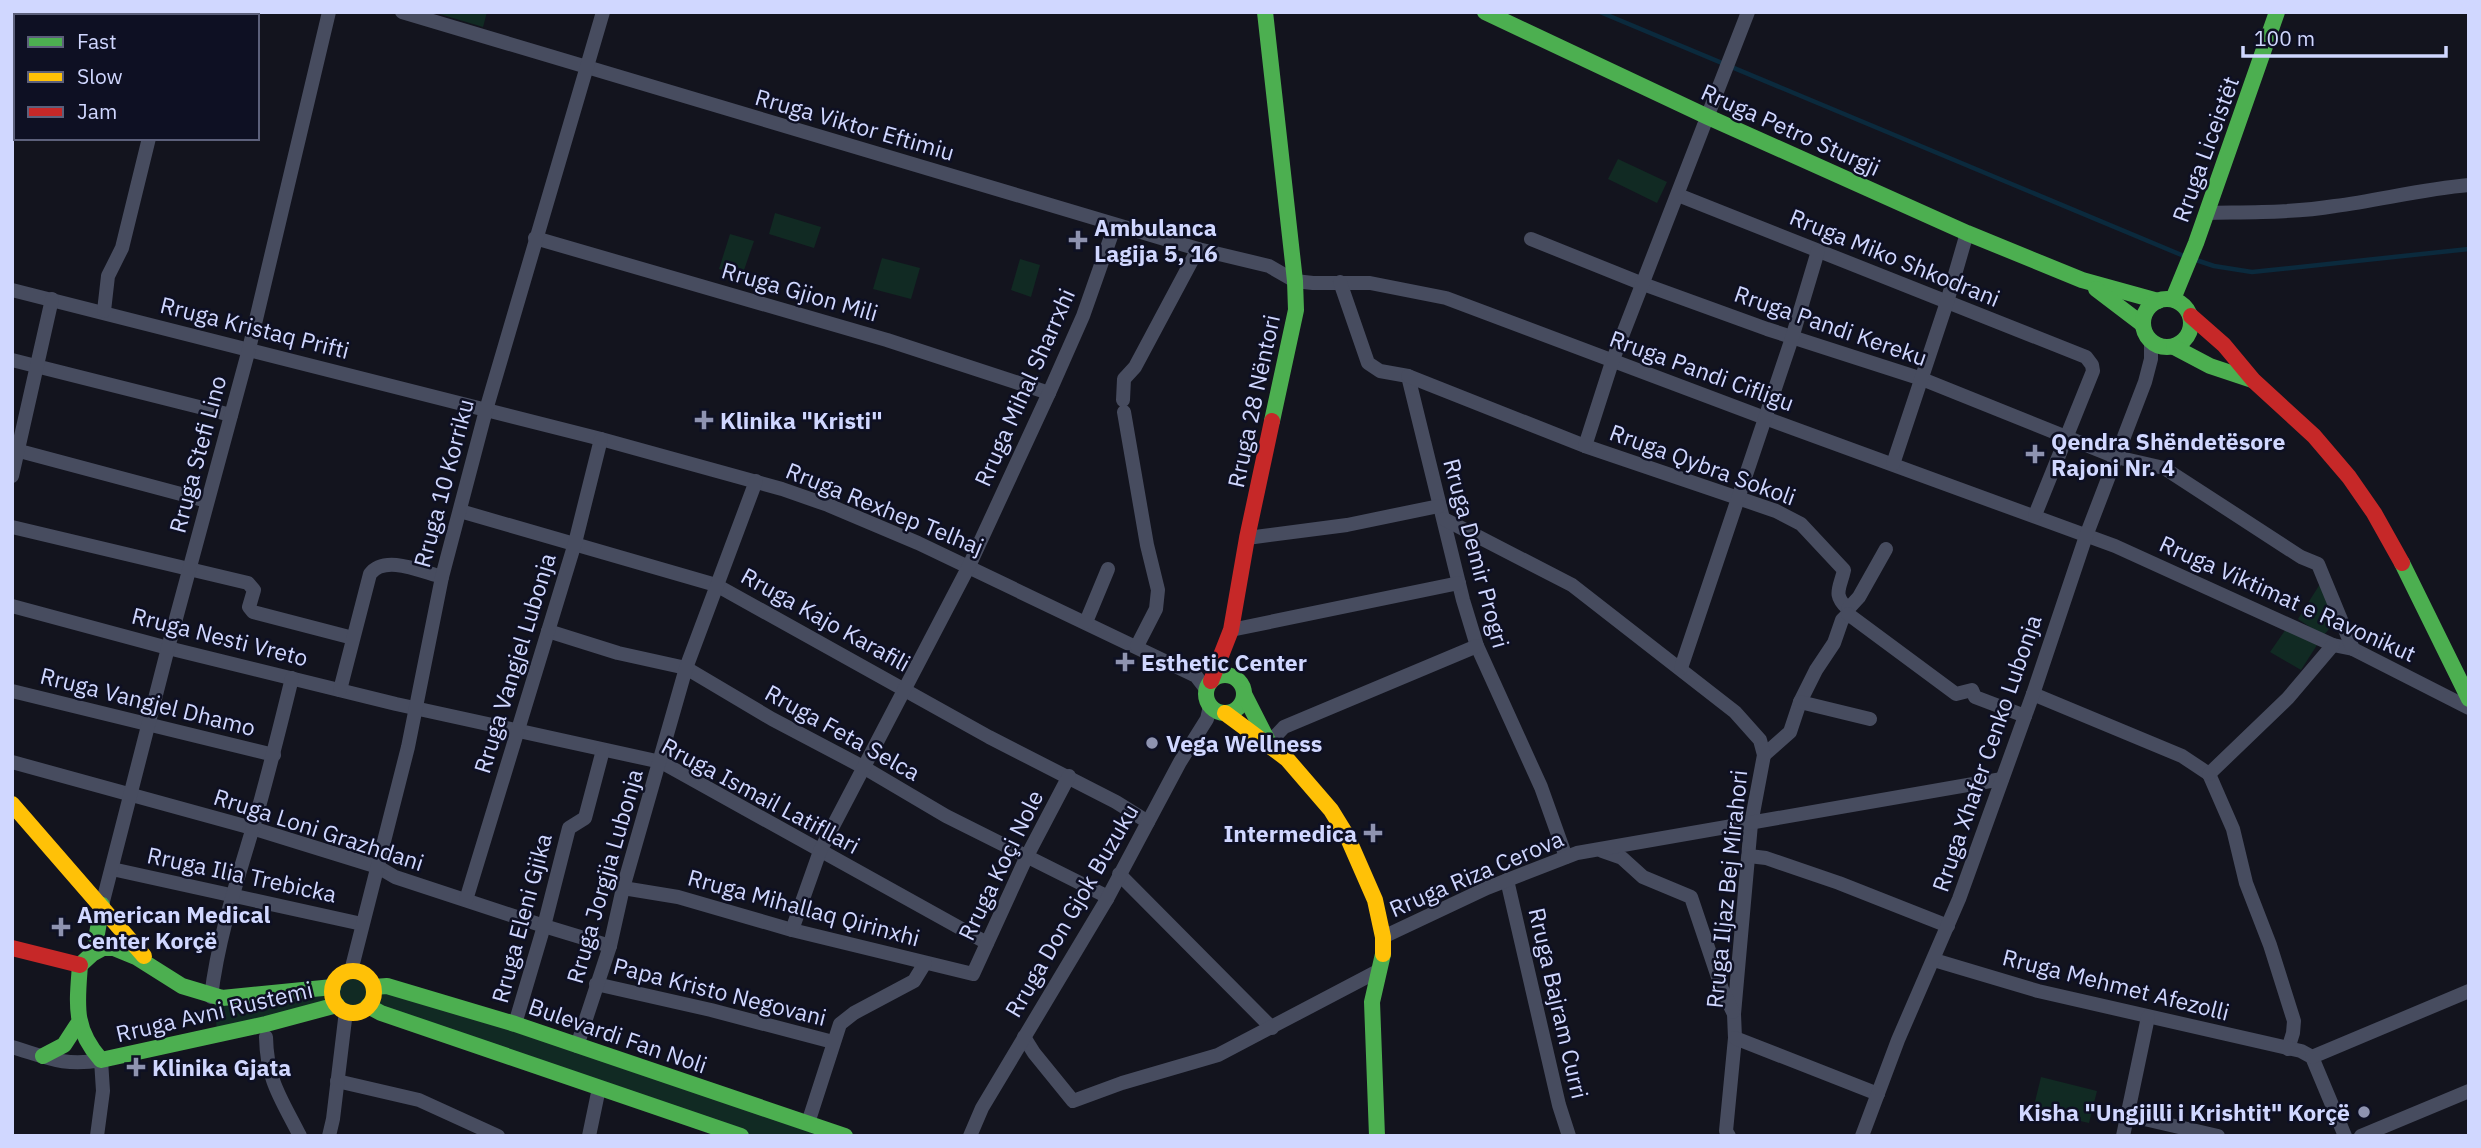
<svg xmlns="http://www.w3.org/2000/svg" width="2481" height="1148" font-family="'IBM Plex Sans',sans-serif">
  <style>
    .green { fill: #112a23 }
    .lines { fill: none; stroke-linecap: round; stroke-linejoin: round }
    .stream { stroke: #0b2a3d; stroke-width: 4.5 }
    .street { stroke: #474c5f; stroke-width: 14 }
    .fast { stroke: #4caf50; stroke-width: 16 }
    .slow { stroke: #ffc107; stroke-width: 16 }
    .jam { stroke: #c62828; stroke-width: 16 }
    .poi-dot { fill: #8e93b0; stroke: #0e1023; stroke-width: 2.5 }
    .labels { text-anchor: middle; dominant-baseline: central; stroke-width: 5; stroke-linejoin: round; paint-order: stroke }
    .street-label { font-size: 23px; fill: #d0d7ff; stroke: #0e1023 }
    .poi-label { font-size: 23px; font-weight: bold; fill: #d0d7ff; stroke: #0e1023; text-anchor: start }
  </style>
  <rect width="100%" height="100%" fill="#13141e"/>
  <g class="green">
    <polygon points="433,12 487,12 483,27"/>
    <polygon points="1618,159 1667,182 1657,203 1608,179"/>
    <polygon points="775,213 821,227 814,248 769,234"/>
    <polygon points="730,234 754,241 742,276 719,269"/>
    <polygon points="882,258 920,268 911,299 873,289"/>
    <polygon points="1020,259 1040,265 1031,297 1011,290"/>
    <polygon points="2320,584 2335,622 2323,636 2298,619"/>
    <polygon points="2286,629 2317,645 2301,670 2270,652"/>
    <polygon points="355,975 392,991 834,1136 753,1136 363,1006 357,1008 348,1006 217,1032 214,1000 340,985 342,978"/>
    <polygon points="2041,1077 2097,1091 2089,1123 2033,1110"/>
  </g>
  <g class="lines">
    <g class="stream">
      <polyline points="1600,12 2184,256"/>
      <polyline points="2196,260 2214,266 2252,272 2469,249"/>
    </g>
    <g class="street">
      <polyline points="402,12 1198,249 1269,266 1295,281 1313,283 1370,283 1446,298 1765,418 2115,546 2333,645 2353,649 2469,708"/>
      <polyline points="179,16 180,12"/>
      <polyline points="1678,195 2086,357 2092,365 2093,371 2035,515"/>
      <path d="M2206,213C2249,212 2293,213 2335,206C2380,200 2423,189 2469,185"/>
      <polyline points="535,238 887,340 1049,393"/>
      <polyline points="1531,239 1643,284 1767,329 1922,379 2116,457 2164,468 2301,557 2318,564 2353,649"/>
      <polyline points="1340,282 1368,363 1380,371 1408,376 1463,600 1477,646 1541,787 1566,857"/>
      <polyline points="12,290 601,439 782,489 828,505 918,543 1196,676 1206,689"/>
      <polyline points="104,311 108,276 122,248 149,138"/>
      <polyline points="12,360 231,415"/>
      <path d="M1408,376L1585,446L1776,511L1801,524L1844,570C1840,589 1832,594 1848,609V614L1842,620L1834,643L1816,670L1800,702L1790,732L1764,755"/>
      <polyline points="1123,400 1124,379 1135,367 1198,249"/>
      <polyline points="1124,412 1147,545 1158,590 1156,609 1137,646"/>
      <polyline points="1585,446 1612,362 1748,12"/>
      <polyline points="12,449 207,501"/>
      <polyline points="1893,464 1947,302 1967,233"/>
      <polyline points="12,476 52,299"/>
      <polyline points="460,511 716,585 989,737 1116,802 1148,822"/>
      <polyline points="1444,519 1572,585 1735,712 1760,740 1764,755 1751,824 1734,1014 1735,1038 1726,1131 1729,1136"/>
      <polyline points="12,527 248,583 254,590 249,607 253,612 353,638"/>
      <polyline points="1247,538 1347,525 1439,506"/>
      <polyline points="12,606 168,648 396,704 661,762 987,943"/>
      <polyline points="1848,609 1859,597 1886,549"/>
      <polyline points="1848,614 1956,694 1972,690 1975,697 2025,716"/>
      <polyline points="1086,622 1108,569"/>
      <polyline points="1231,630 1459,583"/>
      <polyline points="548,631 618,653 686,668 772,719 863,767 946,816 1102,894 1107,899"/>
      <polyline points="1681,668 1792,338 1818,251"/>
      <path d="M340,690L370,574C385,554 422,572 442,577"/>
      <polyline points="12,691 274,755"/>
      <polyline points="2033,694 2182,756 2209,774"/>
      <polyline points="1800,702 1870,719"/>
      <polyline points="1269,743 1284,727 1477,646"/>
      <polyline points="12,762 252,828 378,867 395,877 544,926 610,946"/>
      <polyline points="2209,774 2233,829 2246,883 2270,945 2294,1021 2293,1033 2288,1049"/>
      <polyline points="2209,774 2288,698 2333,645"/>
      <polyline points="1602,851 1622,858 1643,877 1691,897 1722,989 1733,1012"/>
      <polyline points="1749,856 1766,858 1839,883 1948,926"/>
      <polyline points="112,869 362,924"/>
      <polyline points="1119,874 1272,1028"/>
      <polyline points="1507,880 1559,1105 1569,1136"/>
      <polyline points="623,888 678,897 792,930 973,974 1027,856 1069,776"/>
      <polyline points="466,900 575,543 601,439"/>
      <polyline points="102,905 168,648 249,349 329,12"/>
      <polyline points="792,930 820,851 969,566 1049,393 1083,316 1115,225"/>
      <polyline points="1383,937 1487,888 1577,853 2002,779"/>
      <polyline points="1934,960 2038,991 2301,1051 2312,1057 2345,1136"/>
      <polyline points="351,971 408,747 442,577 486,410 603,12"/>
      <polyline points="596,984 711,1010 833,1042"/>
      <path d="M211,997C218,938 237,881 254,824C268,776 280,727 292,678"/>
      <polyline points="515,1024 544,926 569,828 585,818 603,750"/>
      <path d="M266,1037C267,1081 281,1098 300,1136"/>
      <polyline points="1024,1037 1034,1053 1073,1101 1122,1083 1218,1055 1378,971"/>
      <polyline points="1735,1038 1878,1094"/>
      <polyline points="577,1046 610,946 623,888 686,668 756,481"/>
      <path d="M12,1047C46,1057 64,1067 101,1060L103,1091L97,1136"/>
      <polyline points="2312,1057 2469,991"/>
      <polyline points="337,1081 419,1100 498,1136"/>
      <polyline points="2127,1115 2218,1136"/>
      <polyline points="808,1123 840,1024 854,1013 914,981 925,963"/>
      <polyline points="329,1136 333,1119 346,1011"/>
      <polyline points="589,1136 599,1088"/>
      <polyline points="970,1136 982,1108 1107,899 1180,762 1207,719 1210,706"/>
      <polyline points="1862,1136 1898,1040 1959,899 2033,694 2086,536 2145,382 2151,359 2151,342"/>
      <polyline points="2123,1136 2148,1017"/>
      <polyline points="2361,1136 2469,1091"/>
    </g>
    <g class="fast">
      <polyline points="1265,12 1295,281 1296,310 1272,421"/>
      <polyline points="1485,12 1708,117 1967,233 2082,280 2158,301"/>
      <polyline points="2096,289 2142,324"/>
      <circle cx="2167" cy="323" r="24"/>
      <polyline points="2173,299 2196,243 2277,12"/>
      <polyline points="2174,347 2210,366 2252,380"/>
      <polyline points="2402,563 2469,699"/>
      <circle cx="1225" cy="694" r="19"/>
      <polyline points="1244,694 1269,743"/>
      <polyline points="94,951 102,905"/>
      <path d="M80,965C77,1005 73,1028 101,1060L266,1024L337,1005"/>
      <polyline points="80,965 92,954 103,948 114,948 136,957 182,986 222,998 333,987"/>
      <polyline points="374,987 387,986 515,1024 845,1136"/>
      <polyline points="368,1006 381,1013 741,1136"/>
      <polyline points="43,1056 64,1045 77,1025"/>
      <polyline points="1377,1136 1372,1002 1383,954"/>
    </g>
    <g class="slow">
      <polyline points="1225,713 1287,759 1331,810 1347,836 1375,900 1383,937 1383,954"/>
      <polyline points="12,804 144,956"/>
      <circle cx="353" cy="992" r="21"/>
    </g>
    <g class="jam">
      <polyline points="2191,316 2224,345 2254,381 2314,436 2349,477 2374,513 2402,563"/>
      <polyline points="1211,681 1231,630 1247,538 1272,421"/>
      <polyline points="12,948 80,965"/>
    </g>
  </g>
  <g class="poi-dot">
    <path d="M1074.5 229.5h7v7h7v7h-7v7h-7v-7h-7v-7h7z"/>
    <path d="M700.5 409.5h7v7h7v7h-7v7h-7v-7h-7v-7h7z"/>
    <path d="M2031.5 443.5h7v7h7v7h-7v7h-7v-7h-7v-7h7z"/>
    <path d="M1121.5 651.5h7v7h7v7h-7v7h-7v-7h-7v-7h7z"/>
    <circle cx="1152" cy="743" r="7"/>
    <path d="M1369.5 822.5h7v7h7v7h-7v7h-7v-7h-7v-7h7z"/>
    <path d="M57.5 916.5h7v7h7v7h-7v7h-7v-7h-7v-7h7z"/>
    <path d="M132.5 1056.5h7v7h7v7h-7v7h-7v-7h-7v-7h7z"/>
    <circle cx="2364" cy="1112" r="7"/>
  </g>
  <g class="labels">
    <g class="street-label">
      <text transform="translate(855 124) rotate(16)">Rruga Viktor Eftimiu</text>
      <text transform="translate(1791 129) rotate(24)">Rruga Petro Sturgji</text>
      <text transform="translate(2205 149) rotate(-70)">Rruga Liceistët</text>
      <text transform="translate(1895 257) rotate(22)">Rruga Miko Shkodrani</text>
      <text transform="translate(800 291) rotate(16)">Rruga Gjion Mili</text>
      <text transform="translate(1831 325) rotate(19)">Rruga Pandi Kereku</text>
      <text transform="translate(255 327) rotate(14)">Rruga Kristaq Prifti</text>
      <text transform="translate(1702 370) rotate(20)">Rruga Pandi Cifligu</text>
      <text transform="translate(1024 387) rotate(-66)">Rruga Mihal Sharrxhi</text>
      <text transform="translate(1253 401) rotate(-78)">Rruga 28 Nëntori</text>
      <text transform="translate(197 454) rotate(-75)">Rruga Stefi Lino</text>
      <text transform="translate(1703 464) rotate(20)">Rruga Qybra Sokoli</text>
      <text transform="translate(443 483) rotate(-75)">Rruga 10 Korriku</text>
      <text transform="translate(885 508) rotate(22)">Rruga Rexhep Telhaj</text>
      <text transform="translate(1477 553) rotate(75)">Rruga Demir Progri</text>
      <text transform="translate(2288 598) rotate(24)">Rruga Viktimat e Ravonikut</text>
      <text transform="translate(826 619) rotate(29)">Rruga Kajo Karafili</text>
      <text transform="translate(220 636) rotate(14)">Rruga Nesti Vreto</text>
      <text transform="translate(514 663) rotate(-73)">Rruga Vangjel Lubonja</text>
      <text transform="translate(148 701) rotate(14)">Rruga Vangjel Dhamo</text>
      <text transform="translate(843 732) rotate(29)">Rruga Feta Selca</text>
      <text transform="translate(1986 753) rotate(-71)">Rruga Xhafer Cenko Lubonja</text>
      <text transform="translate(761 795) rotate(28)">Rruga Ismail Latifllari</text>
      <text transform="translate(319 829) rotate(18)">Rruga Loni Grazhdani</text>
      <text transform="translate(1000 865) rotate(-64)">Rruga Koçi Nole</text>
      <text transform="translate(1476 873) rotate(-23)">Rruga Riza Cerova</text>
      <text transform="translate(242 874) rotate(12)">Rruga Ilia Trebicka</text>
      <text transform="translate(604 876) rotate(-74)">Rruga Jorgjia Lubonja</text>
      <text transform="translate(1726 889) rotate(-84)">Rruga Iljaz Bej Mirahori</text>
      <text transform="translate(804 907) rotate(15)">Rruga Mihallaq Qirinxhi</text>
      <text transform="translate(1071 910) rotate(-60)">Rruga Don Gjok Buzuku</text>
      <text transform="translate(521 918) rotate(-75)">Rruga Eleni Gjika</text>
      <text transform="translate(2116 984) rotate(14)">Rruga Mehmet Afezolli</text>
      <text transform="translate(720 991) rotate(14)">Papa Kristo Negovani</text>
      <text transform="translate(1559 1003) rotate(77)">Rruga Bajram Curri</text>
      <text transform="translate(214 1011) rotate(-13)">Rruga Avni Rustemi</text>
      <text transform="translate(618 1035) rotate(19)">Bulevardi Fan Noli</text>
    </g>
    <g class="poi-label">
      <text x="1094" y="227">Ambulanca<tspan x="1094" dy="26">Lagija 5, 16</tspan></text>
      <text x="720" y="420">Klinika "Kristi"</text>
      <text x="2051" y="441">Qendra Shëndetësore<tspan x="2051" dy="26">Rajoni Nr. 4</tspan></text>
      <text x="1141" y="662">Esthetic Center</text>
      <text x="1166" y="743">Vega Wellness</text>
      <text x="1357" y="833" text-anchor="end">Intermedica</text>
      <text x="77" y="914">American Medical<tspan x="77" dy="26">Center Korçë</tspan></text>
      <text x="152" y="1067">Klinika Gjata</text>
      <text x="2350" y="1112" text-anchor="end">Kisha "Ungjilli i Krishtit" Korçë</text>
    </g>
  </g>
  <rect width="2481" height="1148" fill="none" stroke="#d0d7ff" stroke-width="28"/>
  <rect x="14" y="14" width="245" height="126" fill="#0e1023" stroke="#5c607b" stroke-width="2"/>
  <rect x="28" y="37" width="35" height="10" fill="#4caf50" stroke="#5c607b" stroke-width="2"/>
  <text x="77" y="49" font-size="21" fill="#d0d7ff">Fast</text>
  <rect x="28" y="72" width="35" height="10" fill="#ffc107" stroke="#5c607b" stroke-width="2"/>
  <text x="77" y="84" font-size="21" fill="#d0d7ff">Slow</text>
  <rect x="28" y="107" width="35" height="10" fill="#c62828" stroke="#5c607b" stroke-width="2"/>
  <text x="77" y="119" font-size="21" fill="#d0d7ff">Jam</text>
  <path d="M2243 46v10h203v-10" fill="none" stroke="#d0d7ff" stroke-width="3.5"/>
  <text x="2254" y="46" font-size="21" fill="#d0d7ff" stroke="#0e1023" stroke-width="5" paint-order="stroke">100 m</text>
</svg>
